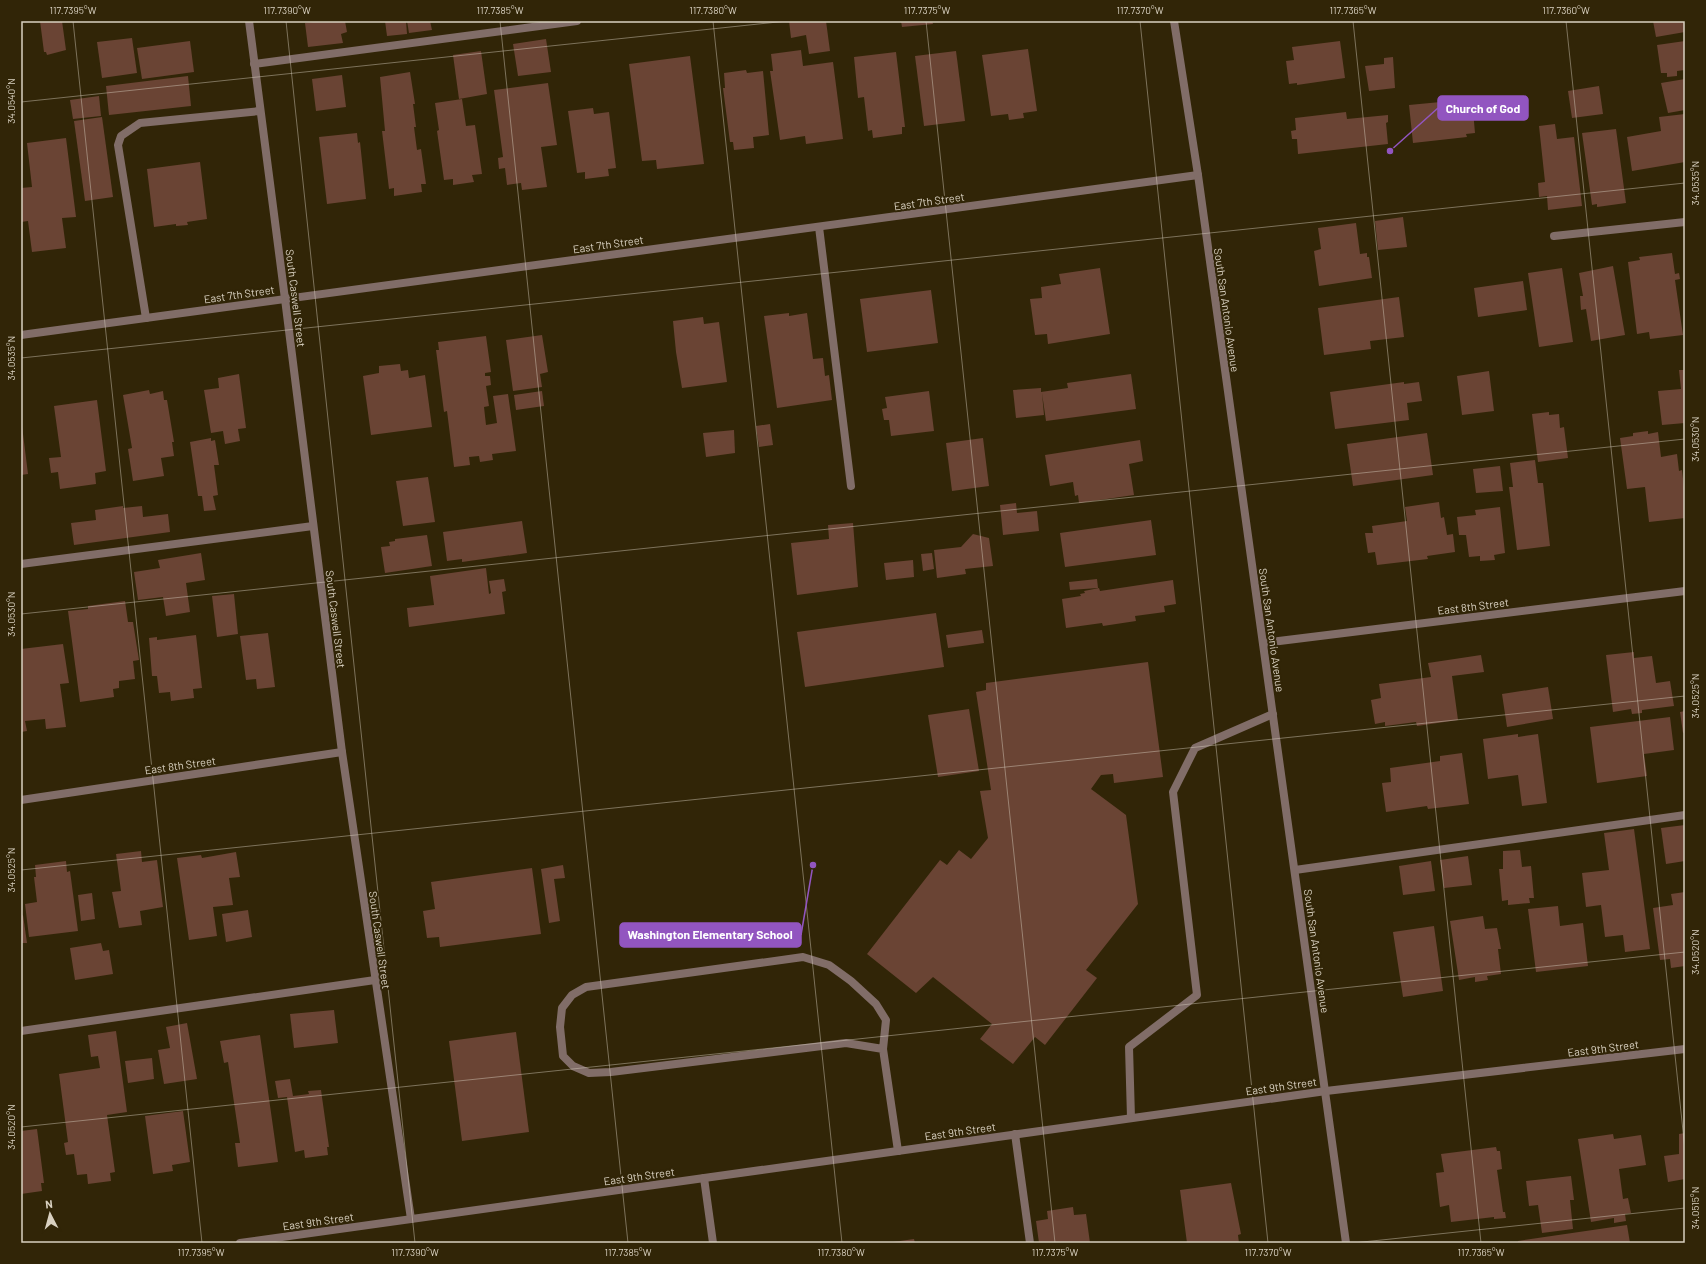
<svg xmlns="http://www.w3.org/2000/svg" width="1706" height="1264" font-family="Barlow,sans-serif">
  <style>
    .building { fill: #6a4434 }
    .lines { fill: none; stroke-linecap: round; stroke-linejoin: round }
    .service { stroke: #816d68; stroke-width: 8 }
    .minor { stroke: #816d68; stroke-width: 8 }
    .tertiary { stroke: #816d68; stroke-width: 8 }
    .ticks { fill: none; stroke: #d9d1c1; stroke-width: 1; stroke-opacity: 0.45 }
    .labels { text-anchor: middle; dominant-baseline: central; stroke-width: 4; stroke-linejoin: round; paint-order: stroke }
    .street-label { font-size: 11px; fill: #d9d1c1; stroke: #312507 }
    .leader { fill: none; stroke: #9255c0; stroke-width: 1.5 }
    .callout-dot { fill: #9255c0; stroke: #312507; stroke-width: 1.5 }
    .callout { fill: #9255c0; stroke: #9255c0; stroke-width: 1.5 }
    .callout-label { font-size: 12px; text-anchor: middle; font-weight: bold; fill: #fff }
    .neatline { fill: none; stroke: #d9d1c1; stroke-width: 1.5 }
    .ticks-label { font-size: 10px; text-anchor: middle; fill: #d9d1c1 }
  </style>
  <rect width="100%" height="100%" fill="#312507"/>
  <g class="building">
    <polygon points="40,21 62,21 66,50 47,55 46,52 44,52"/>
    <polygon points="320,21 345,21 347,32 341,34 343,43 308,47 305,23"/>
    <polygon points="385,21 406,21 407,34 387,36"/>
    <polygon points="407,21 430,21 432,30 409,33"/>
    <polygon points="789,21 826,21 830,51 809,54 806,35 791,38"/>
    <polygon points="901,21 932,21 933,24 902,27"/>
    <polygon points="1653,21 1685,21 1685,32 1656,37"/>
    <polygon points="132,38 137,73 102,78 97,42"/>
    <polygon points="546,39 551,72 518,76 513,44"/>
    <polygon points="190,41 194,72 142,79 137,48"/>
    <polygon points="1340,41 1345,78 1297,85 1297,83 1289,84 1286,61 1294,60 1292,47"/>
    <polygon points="1685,41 1685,70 1677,71 1677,76 1667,77 1667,73 1661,73 1657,45"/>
    <polygon points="1028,49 1037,111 1023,113 1024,118 1009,120 1008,114 991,116 982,55"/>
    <polygon points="801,50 803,66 833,62 843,139 806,144 805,136 780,140 770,71 773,71 771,54"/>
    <polygon points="481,51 487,94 459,99 453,55"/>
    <polygon points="956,51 965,121 924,126 915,56"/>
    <polygon points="896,52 905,127 902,127 902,134 873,138 872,130 868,131 864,97 858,98 854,57"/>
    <polygon points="690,56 704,164 657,169 656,160 642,161 629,64"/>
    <polygon points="1393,57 1395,88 1369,91 1365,66 1384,64 1384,58"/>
    <polygon points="746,70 747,73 763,71 769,135 753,137 754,148 734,150 733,142 730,142 723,88 725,88 724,73"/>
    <polygon points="410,72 415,104 413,104 416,127 414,127 417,150 421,149 426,184 421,184 422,192 394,196 394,188 389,189 382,131 385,131 380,77"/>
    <polygon points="342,75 346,107 316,111 312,79"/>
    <polygon points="188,76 191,106 109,115 106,86"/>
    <polygon points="1685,79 1685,110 1668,113 1661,83"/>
    <polygon points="548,83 557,145 541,147 547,187 522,190 521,183 507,185 505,168 499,169 498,158 503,157 494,90"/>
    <polygon points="1599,86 1603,114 1572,118 1568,91"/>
    <polygon points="99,96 101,116 73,119 70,100"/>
    <polygon points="462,99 466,126 475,125 482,174 472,175 474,182 453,185 453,179 444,180 437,131 439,130 435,103"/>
    <polygon points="1472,99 1475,133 1466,134 1467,137 1413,143 1409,105"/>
    <polygon points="593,108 594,114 609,112 616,168 608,169 609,176 585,179 585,172 577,173 568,111"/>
    <polygon points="1346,112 1347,119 1388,115 1388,122 1386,123 1388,144 1298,154 1297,139 1292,139 1291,131 1296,130 1295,118"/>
    <polygon points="1685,114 1685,162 1632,171 1627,137 1661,131 1659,117"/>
    <polygon points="102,117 113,197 85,201 74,121"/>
    <polygon points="1555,124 1557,139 1574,137 1582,206 1548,210 1547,196 1539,197 1538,183 1545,182 1539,126"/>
    <polygon points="1616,129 1626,203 1597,207 1597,204 1592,205 1582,133"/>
    <polygon points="357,133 358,143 360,142 366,199 327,204 319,137"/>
    <polygon points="66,138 76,217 62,218 66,248 32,252 28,221 21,222 21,188 32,187 27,143"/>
    <polygon points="200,162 207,219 187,222 188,225 176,226 176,224 154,227 147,169"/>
    <polygon points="1403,217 1407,247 1378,250 1375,221"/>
    <polygon points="1356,223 1360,254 1367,253 1367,257 1369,257 1372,278 1319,286 1314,251 1321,249 1318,228"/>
    <polygon points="1672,253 1675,274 1679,273 1680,279 1675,280 1683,335 1650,339 1649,332 1637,334 1628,262 1640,260 1639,257"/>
    <polygon points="1613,266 1625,335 1591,341 1586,309 1581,310 1580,296 1583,296 1579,273"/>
    <polygon points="1100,268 1110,334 1048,344 1047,334 1035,335 1030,299 1042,298 1041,287 1061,284 1059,274"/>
    <polygon points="1562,268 1573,342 1539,347 1528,273"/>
    <polygon points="1523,281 1527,310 1478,317 1474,288"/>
    <polygon points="931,290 938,343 867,352 860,299"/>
    <polygon points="1399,297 1404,337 1370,341 1371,349 1324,355 1318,308"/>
    <polygon points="789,313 789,316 807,313 813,359 823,358 825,376 829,375 832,400 777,408 764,316"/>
    <polygon points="703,317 704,324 719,322 727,382 682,388 676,352 673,321"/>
    <polygon points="542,335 548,372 540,374 542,387 513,391 506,340"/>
    <polygon points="486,336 491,372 485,373 485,376 490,376 491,385 486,386 489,406 484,407 486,425 497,423 493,396 508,394 516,451 492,454 493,460 480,462 479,456 469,457 470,465 454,467 447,411 444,412 436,350 439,350 438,342"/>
    <polygon points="400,364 401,371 408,370 409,378 425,375 432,427 371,435 363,376 379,373 379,366"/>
    <polygon points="1679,370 1685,370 1685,423 1662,425 1658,391 1681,389"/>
    <polygon points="1489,371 1494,411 1462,415 1457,376"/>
    <polygon points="239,374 246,428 238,429 240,441 225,444 223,431 211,433 204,390 219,388 218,378"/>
    <polygon points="1131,374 1136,409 1046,421 1042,393 1044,415 1016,418 1013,390 1041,388 1041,392 1068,388 1067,383"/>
    <polygon points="1404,382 1404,384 1419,382 1422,401 1407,403 1409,420 1335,429 1330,392"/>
    <polygon points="149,390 150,394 163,391 164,400 167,400 174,442 172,442 174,456 161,458 164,476 133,481 128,449 132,448 123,395"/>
    <polygon points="542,391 544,406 516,410 514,395"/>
    <polygon points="929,391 934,431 891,436 889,420 884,420 882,409 887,408 885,397"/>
    <polygon points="97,400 106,471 95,473 96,484 60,489 58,472 51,473 49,458 61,457 54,406"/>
    <polygon points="1549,412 1549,415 1559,414 1560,428 1564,427 1568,458 1538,462 1532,414"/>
    <polygon points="21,418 28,474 21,475"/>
    <polygon points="770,424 773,445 759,447 756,426"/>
    <polygon points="734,430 735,453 706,457 703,433"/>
    <polygon points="1648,431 1648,434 1658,432 1661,457 1677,454 1679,471 1682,470 1685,496 1685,518 1649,522 1645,487 1627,489 1620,438 1633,436 1633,433"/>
    <polygon points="1427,433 1433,475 1353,486 1347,444"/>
    <polygon points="211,438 211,441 215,440 219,465 214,465 218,495 213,496 216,510 204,511 202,496 198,496 190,442"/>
    <polygon points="983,438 989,486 952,491 946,443"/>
    <polygon points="1140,440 1143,461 1129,464 1134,495 1079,503 1078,495 1075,496 1073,482 1050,486 1045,455"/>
    <polygon points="1535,460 1538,483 1543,483 1550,546 1517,550 1509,487 1513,487 1510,463"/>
    <polygon points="1500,466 1503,491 1476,493 1473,469"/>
    <polygon points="428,477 435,522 403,526 396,481"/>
    <polygon points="1439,502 1441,518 1444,517 1447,535 1453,534 1455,552 1427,556 1428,559 1377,565 1375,552 1368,553 1365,533 1373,533 1372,526 1407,521 1405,507"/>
    <polygon points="1016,503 1017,513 1037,511 1039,531 1003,535 1000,505"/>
    <polygon points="123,506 123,508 142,506 143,517 168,514 170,532 74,545 71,523 96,520 95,510"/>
    <polygon points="1500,507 1505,553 1494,555 1495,560 1480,561 1480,556 1469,557 1466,535 1459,535 1457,517 1476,515 1475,510"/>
    <polygon points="1151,520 1156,555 1065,567 1060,533"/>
    <polygon points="522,521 527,553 462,562 462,559 447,561 443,532"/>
    <polygon points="853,523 858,587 797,595 791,543 829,539 828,525"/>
    <polygon points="973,534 989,538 993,566 965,569 966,574 937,578 934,550 961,547"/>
    <polygon points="427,535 432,566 385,573 381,547 390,546 389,542 395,541 395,539"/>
    <polygon points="201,553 205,580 186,583 190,612 166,616 163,597 138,600 134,572 160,568 158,560"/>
    <polygon points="932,553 934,569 923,571 921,554"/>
    <polygon points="913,560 914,577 886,580 884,563"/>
    <polygon points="486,568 489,594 491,593 489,581 504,579 506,591 502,592 505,614 409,627 407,608 434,605 430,576"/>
    <polygon points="1097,579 1098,588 1070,590 1069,582"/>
    <polygon points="1173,580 1176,604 1164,606 1165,612 1135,616 1136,621 1103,626 1102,623 1066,628 1062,599 1081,596 1080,594 1085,593 1084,591 1099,588 1100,591"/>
    <polygon points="234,594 238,634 217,637 212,596"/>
    <polygon points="125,601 128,622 133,622 139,660 133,661 135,679 119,681 119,688 113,689 114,697 80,702 68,611 88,609 88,606"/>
    <polygon points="936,613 944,667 805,687 797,632"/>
    <polygon points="982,630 984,643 948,648 946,635"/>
    <polygon points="268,633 275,687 257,689 256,679 246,680 240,636"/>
    <polygon points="196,635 202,688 193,689 194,698 171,701 170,692 159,693 157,676 152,676 149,638 157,637 157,640"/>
    <polygon points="63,644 69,683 60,684 66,727 46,729 45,719 25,721 27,731 21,732 21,649"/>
    <polygon points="1634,652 1634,658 1652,656 1656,683 1670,681 1674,706 1642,710 1642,713 1632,714 1631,709 1613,712 1606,655"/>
    <polygon points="1481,655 1484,672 1452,676 1458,720 1417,726 1416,722 1385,726 1385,722 1375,724 1371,700 1381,698 1379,684 1431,677 1428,663"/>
    <polygon points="1148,662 1163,777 1114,783 1113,774 1101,775 1091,789 1126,815 1138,904 1086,970 1097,978 1045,1045 1035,1037 1013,1064 980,1039 992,1024 933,977 916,993 867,954 940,860 947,865 959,850 971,859 988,838 980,791 991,790 976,692 986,690 986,683"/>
    <polygon points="1548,687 1553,719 1507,727 1502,694"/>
    <polygon points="969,709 979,771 938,777 928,715"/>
    <polygon points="1685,711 1685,732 1683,733 1680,712"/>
    <polygon points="1670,717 1674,750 1644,754 1647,776 1597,783 1590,727"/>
    <polygon points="1518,734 1518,737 1538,734 1547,803 1522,806 1518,775 1488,779 1483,739"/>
    <polygon points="1462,753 1469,804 1428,809 1427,806 1386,812 1382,783 1391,782 1390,768 1440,761 1440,756"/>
    <polygon points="1685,825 1685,861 1666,864 1661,828"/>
    <polygon points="1634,829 1650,949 1625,952 1623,935 1605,937 1601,905 1586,907 1582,873 1609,870 1604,833"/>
    <polygon points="1520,850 1522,867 1531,866 1534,898 1529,898 1530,903 1508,905 1508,900 1502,901 1499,869 1503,869 1503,851"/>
    <polygon points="141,851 142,862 157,860 163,907 140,911 142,925 119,928 112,892 121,891 116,854"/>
    <polygon points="236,852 240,877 229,878 233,905 213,907 217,936 189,940 177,858 201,855 202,858"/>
    <polygon points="1468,856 1472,885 1444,888 1440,860"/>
    <polygon points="66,861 67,872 70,871 78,931 29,937 25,904 37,902 34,877 36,877 35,865"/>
    <polygon points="1431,861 1435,891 1403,895 1399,866"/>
    <polygon points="563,865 565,878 554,879 560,921 549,923 541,869"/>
    <polygon points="532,868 541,934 440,947 439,937 427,938 423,911 435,909 431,882"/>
    <polygon points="1685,892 1685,966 1671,968 1670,959 1660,960 1653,908 1673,905 1671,894"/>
    <polygon points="92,893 95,919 81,921 78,895"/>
    <polygon points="1558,906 1560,926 1583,923 1588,966 1536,972 1528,909"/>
    <polygon points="248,910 252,937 226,942 222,914"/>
    <polygon points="23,915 27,943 21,943 21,916"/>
    <polygon points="1483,916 1485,929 1497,928 1501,949 1498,949 1501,974 1487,976 1488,980 1475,982 1475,977 1459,980 1450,921"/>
    <polygon points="1434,926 1443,991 1403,997 1393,932"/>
    <polygon points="101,943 103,951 109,950 113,974 75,980 70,948"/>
    <polygon points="334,1010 338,1043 294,1048 290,1014"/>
    <polygon points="187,1023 197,1079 164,1084 158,1050 170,1048 166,1027"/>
    <polygon points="116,1031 127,1112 107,1115 115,1172 110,1173 111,1181 88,1184 87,1174 77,1175 74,1154 66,1155 64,1143 68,1142 59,1074 100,1068 98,1056 91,1057 88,1035"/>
    <polygon points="516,1032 529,1132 462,1141 449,1041"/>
    <polygon points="260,1035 278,1162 238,1167 235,1143 240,1143 228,1062 224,1063 220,1041"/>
    <polygon points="152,1058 154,1079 128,1083 125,1061"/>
    <polygon points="290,1079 293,1096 309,1094 308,1091 321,1090 329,1147 327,1147 328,1155 305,1158 304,1150 295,1152 287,1097 278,1098 275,1081"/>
    <polygon points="183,1111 190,1162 172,1165 173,1171 153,1174 145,1116"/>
    <polygon points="37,1129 44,1183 41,1183 42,1191 21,1194 21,1131"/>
    <polygon points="1685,1133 1685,1179 1668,1182 1664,1156 1679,1154 1679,1134"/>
    <polygon points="1613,1134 1614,1139 1641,1135 1646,1165 1619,1169 1623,1199 1628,1198 1631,1213 1625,1214 1626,1221 1614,1223 1614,1218 1591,1222 1578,1139"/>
    <polygon points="1496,1147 1497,1151 1500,1151 1502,1169 1497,1170 1503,1212 1505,1212 1506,1218 1494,1219 1494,1217 1451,1222 1449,1205 1440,1207 1436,1173 1444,1172 1441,1154"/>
    <polygon points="1571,1176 1574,1200 1570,1200 1573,1229 1542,1233 1538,1205 1529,1206 1526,1181"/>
    <polygon points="1231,1183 1241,1234 1238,1235 1239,1243 1187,1243 1180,1190"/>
    <polygon points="1073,1207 1074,1215 1086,1214 1090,1243 1039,1243 1036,1221 1048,1219 1047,1211"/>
    <polygon points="1627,1225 1630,1243 1518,1243 1518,1241"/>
    <polygon points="914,1239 915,1243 893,1243 893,1242"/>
  </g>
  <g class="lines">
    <g class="service">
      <polyline points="254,64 577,21"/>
      <polyline points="819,227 851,486"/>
      <polyline points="1554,236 1685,222"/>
      <polyline points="146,318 118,145 121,136 140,123 260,111"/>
      <polyline points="21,564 313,526"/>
      <polyline points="1295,870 1685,815"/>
      <polyline points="21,1031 375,980"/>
      <polyline points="883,1049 846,1043 611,1072 589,1073 573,1066 563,1056 560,1027 562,1008 572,995 586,987 803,957 829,965 851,981 876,1004 886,1020 883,1049 898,1151"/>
      <polyline points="1131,1118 1129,1047 1197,995 1173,792 1195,748 1273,714"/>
      <polyline points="1015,1134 1030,1243"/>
      <polyline points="704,1178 713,1243"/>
    </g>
    <g class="minor">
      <polyline points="249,21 285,299 342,752 411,1219"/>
      <polyline points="21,335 1198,175"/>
      <polyline points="1263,643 1685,591"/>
      <polyline points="21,800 342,752"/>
    </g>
    <g class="tertiary">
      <polyline points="1174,21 1198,175 1346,1243"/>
      <polyline points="240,1243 1326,1091 1685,1049"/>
    </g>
  </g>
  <path class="ticks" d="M73,21L202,1243M286,21L415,1243M500,21L628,1243M713,21L842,1243M926,21L1055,1243M1140,21L1268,1243M1353,21L1481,1243M1566,21L1685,1150M21,102L787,21M21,358L1685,183M21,614L1685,439M21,870L1685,696M21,1127L1685,952M1353,1243L1685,1208"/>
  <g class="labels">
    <g class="street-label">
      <text transform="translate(929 201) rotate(-8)">East 7th Street</text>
      <text transform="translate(608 244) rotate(-8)">East 7th Street</text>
      <text transform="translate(239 294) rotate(-8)">East 7th Street</text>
      <text transform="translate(296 298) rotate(83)">South Caswell Street</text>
      <text transform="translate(1227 310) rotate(82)">South San Antonio Avenue</text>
      <text transform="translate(1473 606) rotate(-7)">East 8th Street</text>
      <text transform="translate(336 619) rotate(83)">South Caswell Street</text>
      <text transform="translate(1272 630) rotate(82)">South San Antonio Avenue</text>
      <text transform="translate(180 765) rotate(-8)">East 8th Street</text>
      <text transform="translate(380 940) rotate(82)">South Caswell Street</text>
      <text transform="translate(1317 951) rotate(82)">South San Antonio Avenue</text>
      <text transform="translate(1603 1048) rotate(-7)">East 9th Street</text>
      <text transform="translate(1281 1086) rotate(-8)">East 9th Street</text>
      <text transform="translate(960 1131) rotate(-8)">East 9th Street</text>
      <text transform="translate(639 1176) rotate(-8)">East 9th Street</text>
      <text transform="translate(318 1221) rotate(-8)">East 9th Street</text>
    </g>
  </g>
  <path class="leader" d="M1390 151L1438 108M813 865L801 935"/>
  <g class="callout-dot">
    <circle cx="1390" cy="151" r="4"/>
    <circle cx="813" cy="865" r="4"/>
  </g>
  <g class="callout">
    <rect x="1438" y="96" width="90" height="24" rx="4"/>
    <rect x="620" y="923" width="181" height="24" rx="4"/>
  </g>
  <g class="callout-label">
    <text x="1483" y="113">Church of God</text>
    <text x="710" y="939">Washington Elementary School</text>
  </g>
  <rect width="1706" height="1264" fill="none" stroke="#312507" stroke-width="44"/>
  <g transform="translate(50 1214) rotate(354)" stroke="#312507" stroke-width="3" paint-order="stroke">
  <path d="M0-3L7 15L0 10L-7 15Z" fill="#d9d1c1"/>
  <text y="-6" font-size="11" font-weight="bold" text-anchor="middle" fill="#d9d1c1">N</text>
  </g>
  <rect x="22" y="22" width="1662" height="1220" class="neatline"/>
  <g class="ticks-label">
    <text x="73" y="14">117.7395°W</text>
    <text x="287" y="14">117.7390°W</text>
    <text x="500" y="14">117.7385°W</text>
    <text x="713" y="14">117.7380°W</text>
    <text x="927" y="14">117.7375°W</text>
    <text x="1140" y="14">117.7370°W</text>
    <text x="1353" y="14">117.7365°W</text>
    <text x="1566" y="14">117.7360°W</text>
    <text transform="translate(11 101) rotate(-90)" y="4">34.0540°N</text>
    <text transform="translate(1695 183) rotate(-90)" y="4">34.0535°N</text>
    <text transform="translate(11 358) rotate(-90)" y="4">34.0535°N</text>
    <text transform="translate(1695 439) rotate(-90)" y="4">34.0530°N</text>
    <text transform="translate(11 614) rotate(-90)" y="4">34.0530°N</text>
    <text transform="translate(1695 696) rotate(-90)" y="4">34.0525°N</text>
    <text transform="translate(11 870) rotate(-90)" y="4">34.0525°N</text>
    <text transform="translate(1695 952) rotate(-90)" y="4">34.0520°N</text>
    <text transform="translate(11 1127) rotate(-90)" y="4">34.0520°N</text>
    <text transform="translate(1695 1208) rotate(-90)" y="4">34.0515°N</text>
    <text x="201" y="1256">117.7395°W</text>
    <text x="415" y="1256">117.7390°W</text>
    <text x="628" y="1256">117.7385°W</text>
    <text x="841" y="1256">117.7380°W</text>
    <text x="1055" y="1256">117.7375°W</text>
    <text x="1268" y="1256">117.7370°W</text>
    <text x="1481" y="1256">117.7365°W</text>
  </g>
</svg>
